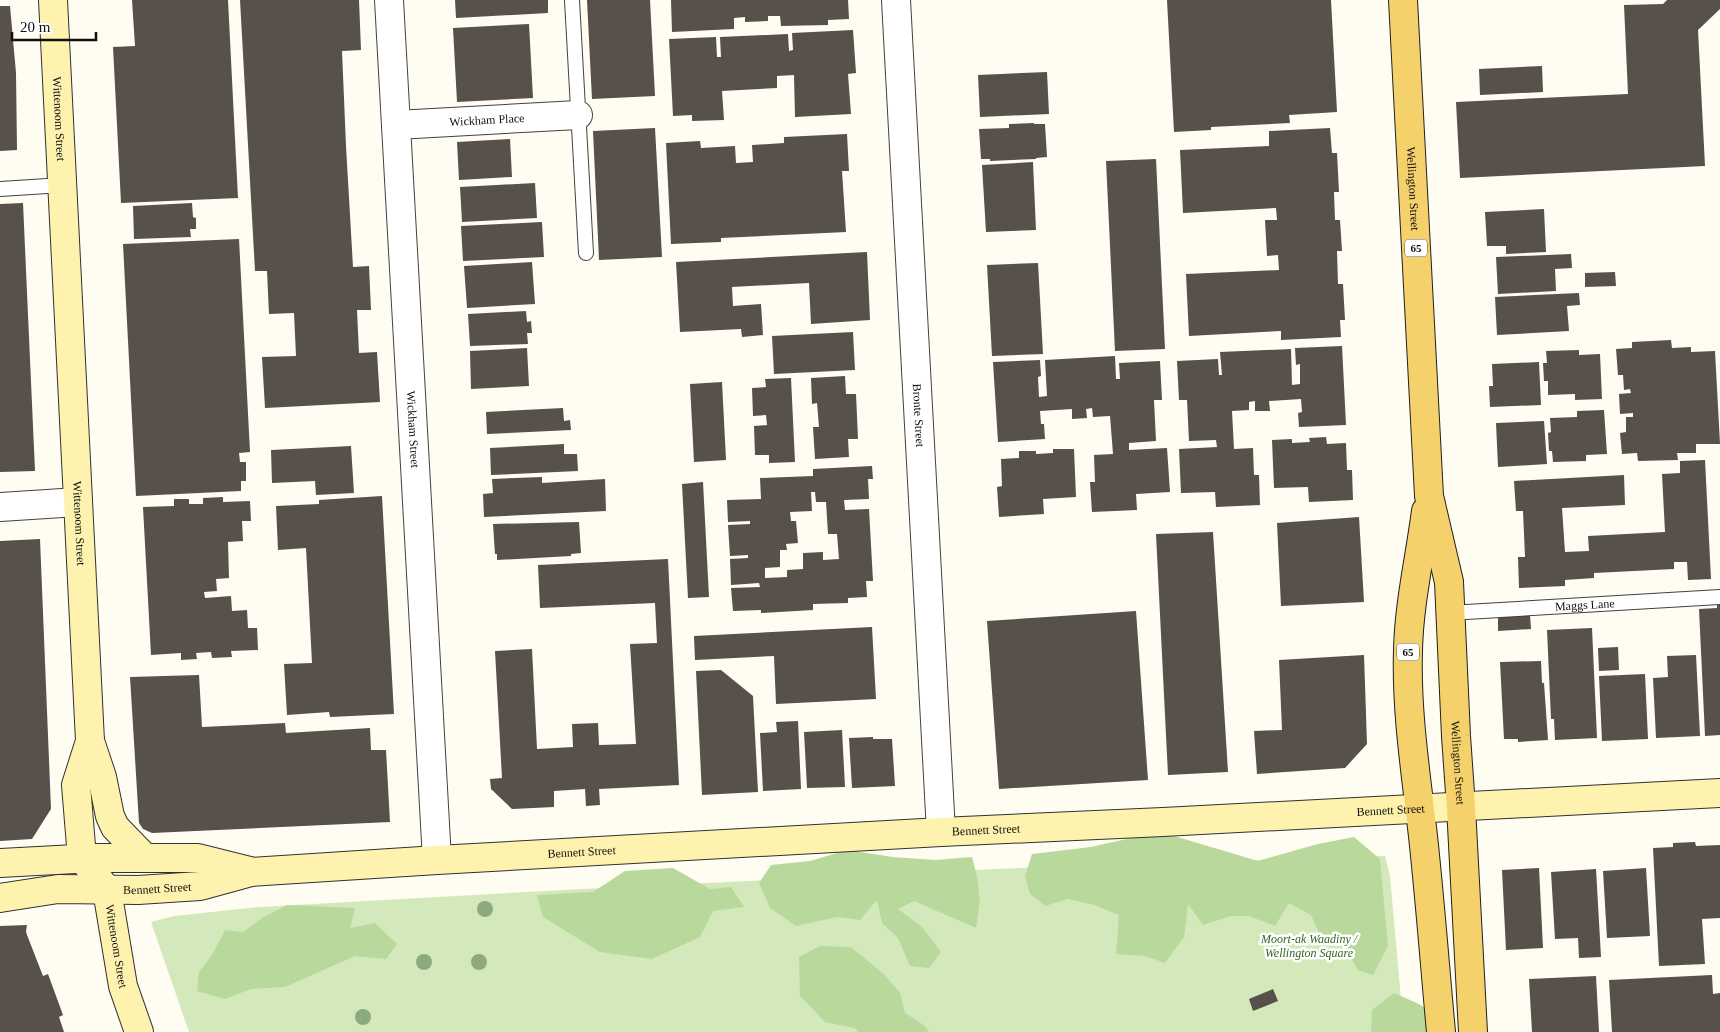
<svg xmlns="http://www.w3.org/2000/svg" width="1720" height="1032" font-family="'Times New Roman',serif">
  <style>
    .green { fill: #d4e9bb }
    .forest { fill: #b8d99b }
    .building { fill: #57504b; fill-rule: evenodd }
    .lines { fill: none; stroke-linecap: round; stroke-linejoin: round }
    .service-casing { stroke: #424242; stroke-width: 16 }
    .minor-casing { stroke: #424242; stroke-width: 30 }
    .secondary-casing { stroke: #313131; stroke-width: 30 }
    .primary-casing { stroke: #202020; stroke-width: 30 }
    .service { stroke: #fff; stroke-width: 14 }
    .minor { stroke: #fff; stroke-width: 28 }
    .secondary { stroke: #fdf2ae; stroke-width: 28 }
    .primary { stroke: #f5d16b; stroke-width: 28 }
    .tree { fill: #8daa7e }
    .labels { text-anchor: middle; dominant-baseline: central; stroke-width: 5; stroke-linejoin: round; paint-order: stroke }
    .shield { fill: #fff; stroke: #575757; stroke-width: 1 }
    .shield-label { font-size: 11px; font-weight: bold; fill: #0f0f0f }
    .street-label { font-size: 12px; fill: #0f0f0f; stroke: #fff }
    .park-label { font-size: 12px; font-style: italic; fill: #306620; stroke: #fff }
  </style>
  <rect width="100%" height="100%" fill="#fffcf1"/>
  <polygon class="green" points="1385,856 1390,876 1404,1032 189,1032 151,922 174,916 259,907 582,889 997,869"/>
  <g class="forest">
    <polygon points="1174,836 1258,861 1318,844 1354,837 1380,859 1388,946 1373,975 1358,970 1341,941 1320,935 1311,915 1289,903 1275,926 1249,916 1231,916 1203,925 1188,904 1184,937 1165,963 1145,956 1116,954 1119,915 1094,905 1068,899 1045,906 1030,894 1025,876 1032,854 1091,847 1131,838"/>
    <polygon points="847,850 893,857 935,860 972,857 977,877 980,901 976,928 914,901 898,909 922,927 941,952 929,968 910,966 898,938 882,923 877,900 860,920 837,917 796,926 770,908 759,883 771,865 810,861"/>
    <polygon points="673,868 710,889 731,887 744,907 713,911 700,937 652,959 600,952 543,917 537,895 593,892 625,871"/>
    <polygon points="287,905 355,908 350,928 375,923 397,944 386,959 355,956 285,987 251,989 225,999 197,991 199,972 212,955 225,930 243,932 262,918"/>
    <polygon points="820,946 851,947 884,974 900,993 905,1013 925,1026 929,1032 858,1032 854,1028 825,1022 800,996 799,957"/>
    <polygon points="1394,993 1419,1004 1438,1017 1434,1032 1371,1032 1372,1010"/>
  </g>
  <g class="building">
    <polygon points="132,0 228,0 238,198 121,203 113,47 135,46"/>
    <polygon points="240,0 359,0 361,50 342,51 346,146 353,267 369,266 371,310 357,310 359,353 377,352 380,402 265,408 262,357 296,356 294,313 269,314 267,271 255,271"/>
    <polygon points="455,0 548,0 548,13 456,18"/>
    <polygon points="587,0 650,0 655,96 592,99"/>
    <polygon points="671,0 848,0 849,19 828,20 828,25 781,26 780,16 768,16 768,21 745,22 745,17 734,18 734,29 672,32"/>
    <polygon points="1167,0 1331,0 1337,112 1289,115 1290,123 1211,127 1211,130 1174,132"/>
    <polygon points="1667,0 1720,0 1720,9 1698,30 1705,166 1460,178 1456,102 1628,94 1624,5 1663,4"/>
    <polygon points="0,6 10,6 16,73 17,150 0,151"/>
    <polygon points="529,24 533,98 457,102 453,28"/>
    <polygon points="853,30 856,73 848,74 851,114 795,117 794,75 777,76 777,88 722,91 724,120 692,121 692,115 673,116 669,39 716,37 717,57 721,57 720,37 788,34 789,51 793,50 792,33"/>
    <polygon points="1542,66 1543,92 1480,95 1479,69"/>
    <polygon points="1047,72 1049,114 980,117 978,75"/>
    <polygon points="1034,123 1034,124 1045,124 1047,157 1036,158 1036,159 990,161 990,159 981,159 979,129 1009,128 1009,124"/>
    <polygon points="655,128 662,257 599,260 593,131"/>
    <polygon points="1330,128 1332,153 1337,153 1339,192 1334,192 1335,220 1340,220 1342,251 1337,251 1338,284 1343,284 1345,320 1340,320 1341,337 1281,340 1281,331 1189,336 1186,274 1279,270 1278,255 1267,256 1265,220 1277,220 1276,208 1183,213 1180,150 1269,146 1269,131"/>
    <polygon points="847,134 849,171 842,171 846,232 721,238 721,242 671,244 666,143 700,141 701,148 735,146 736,163 753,162 752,145 784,143 784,137"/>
    <polygon points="510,139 512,177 459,180 457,142"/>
    <polygon points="1156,159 1165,349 1115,351 1106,161"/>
    <polygon points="1033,162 1036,230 986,232 982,165"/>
    <polygon points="535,183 537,218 462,222 460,187"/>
    <polygon points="23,203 35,471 0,472 0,204"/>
    <polygon points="192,203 193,217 196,218 196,229 190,229 191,237 134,239 133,206"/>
    <polygon points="1544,209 1546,252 1506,254 1506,246 1487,246 1485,212"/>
    <polygon points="542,222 544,257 463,261 461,226"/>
    <polygon points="239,239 250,452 239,453 240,462 246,462 246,481 241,481 241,491 136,496 123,244"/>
    <polygon points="867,252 870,320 811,324 809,283 732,287 733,306 761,304 763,335 742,337 741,329 680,332 676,262"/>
    <polygon points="1571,254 1572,268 1555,269 1556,291 1498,294 1496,257"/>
    <polygon points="532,262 535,304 467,308 464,266"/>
    <polygon points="1038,263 1043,354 992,356 987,265"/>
    <polygon points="1615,272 1616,286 1585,287 1585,273"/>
    <polygon points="1579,293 1580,305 1567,306 1569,331 1497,335 1495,297"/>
    <polygon points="526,311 527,322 531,321 532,333 527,333 528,344 470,346 468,314"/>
    <polygon points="853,332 855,370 774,374 772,336"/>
    <polygon points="1671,340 1672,348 1691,347 1691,352 1715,351 1720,444 1696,444 1696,453 1677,453 1678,460 1638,461 1637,453 1622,454 1620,433 1626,432 1626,417 1633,417 1633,413 1620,414 1619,394 1631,393 1630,389 1624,390 1623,375 1618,375 1616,349 1632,348 1632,342"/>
    <polygon points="1342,346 1346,425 1299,427 1298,413 1302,412 1301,399 1269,401 1270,411 1255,411 1255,401 1249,402 1249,410 1232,411 1234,449 1253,448 1254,475 1259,475 1260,505 1216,507 1215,492 1181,493 1179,449 1217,447 1216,440 1189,441 1187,400 1179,400 1177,361 1218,359 1219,375 1222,375 1220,352 1291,349 1292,385 1300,384 1300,364 1296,365 1295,348"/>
    <polygon points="527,348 529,386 471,389 470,351"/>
    <polygon points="1579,350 1579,355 1600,354 1602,399 1575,400 1575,394 1548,395 1548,381 1544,381 1543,363 1547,363 1546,351"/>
    <polygon points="1115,356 1116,379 1120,379 1119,363 1160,361 1162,400 1154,400 1156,441 1129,443 1129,450 1167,448 1170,492 1136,494 1137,510 1092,512 1090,482 1095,482 1094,455 1113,454 1110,416 1093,417 1092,408 1086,409 1087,418 1072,419 1072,409 1040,411 1041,424 1044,424 1045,439 998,442 993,362 1040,360 1041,376 1038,377 1039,397 1047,396 1045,360"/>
    <polygon points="1539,362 1541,405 1490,407 1489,386 1493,386 1492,364"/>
    <polygon points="845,376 846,394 856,394 858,439 848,439 849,457 815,459 813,427 819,427 817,403 812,404 811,378"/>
    <polygon points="791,378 795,462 769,463 769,455 755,455 754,426 767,425 766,415 753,416 752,388 766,387 765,379"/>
    <polygon points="722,382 726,460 694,462 690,384"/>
    <polygon points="563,408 564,421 570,420 571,430 487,434 486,412"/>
    <polygon points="1604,410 1607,454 1586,455 1586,461 1553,462 1552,451 1549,451 1548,433 1551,432 1550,418 1577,417 1577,411"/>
    <polygon points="1544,421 1547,464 1498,467 1496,423"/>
    <polygon points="1326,437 1327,444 1346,443 1347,470 1352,470 1353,500 1309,502 1308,487 1274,488 1272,440 1292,439 1292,443 1310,442 1309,438"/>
    <polygon points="564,444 564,454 577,454 578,471 491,475 490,448"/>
    <polygon points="351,446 354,493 316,495 315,481 272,483 271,450"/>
    <polygon points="1053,449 1074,449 1076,497 1043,499 1044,514 999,517 997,487 1002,486 1001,459 1019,458 1019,451 1036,451 1036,454 1053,453"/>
    <polygon points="1705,460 1711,579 1688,580 1687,562 1674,562 1674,569 1594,573 1594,578 1565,580 1565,586 1519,588 1518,557 1525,557 1523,511 1516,511 1514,481 1624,475 1625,505 1562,508 1565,552 1589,551 1588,536 1665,532 1662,474 1680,473 1680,461"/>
    <path d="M872,466L873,479H868L869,499L844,500L845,510L869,509L873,581H866L867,597L848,598V603L813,604V610L761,613V610L733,611L731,588L760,587L759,583L731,585L730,559L748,558V555L730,556L728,525L750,524V521L728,522L727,500L761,499L760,478L813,476V469ZM811,492H815L816,502H826L828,534H837L839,559L823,560V552L803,553V569L787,570V577L765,578V568L780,567V550H787L786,544L798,543L796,521H791L790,512L812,511Z"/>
    <polygon points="542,477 542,483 605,479 606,511 484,517 483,494 493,493 492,479"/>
    <polygon points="703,482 709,597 688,598 682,484"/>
    <polygon points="382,496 394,714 330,717 329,712 287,715 284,664 312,663 306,548 278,550 276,506 319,504 319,500"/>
    <polygon points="223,497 223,502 250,501 251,521 242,521 243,541 228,542 229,578 216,579 217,591 204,592 205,598 231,596 232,611 247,610 248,628 257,628 258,650 231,651 232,657 212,658 211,652 196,653 197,659 181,660 181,653 151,655 143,507 174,506 174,499 189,499 189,504 203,504 203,498"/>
    <polygon points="1359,517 1364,602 1281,606 1277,523"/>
    <polygon points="579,522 581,553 571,554 571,556 497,560 497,554 495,554 493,524"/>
    <polygon points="1213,532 1228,772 1168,775 1156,534"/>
    <polygon points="40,539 51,809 32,839 0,841 0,541"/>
    <polygon points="668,559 679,785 599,789 600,805 586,806 585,789 554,791 554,807 512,809 491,789 490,779 502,778 495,651 532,649 537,749 573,747 572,724 598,723 599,745 636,744 630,644 657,643 655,603 540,608 538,565"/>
    <polygon points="1717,605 1720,605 1720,735 1705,736 1699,609 1717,608"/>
    <polygon points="1136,611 1148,780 999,789 987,621"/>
    <polygon points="1530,615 1531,629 1498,631 1498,617"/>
    <polygon points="872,627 876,699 776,704 774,656 695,660 694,636"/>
    <polygon points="1592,628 1597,738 1555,740 1554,719 1551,719 1547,630"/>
    <polygon points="1618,647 1619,670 1599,671 1598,648"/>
    <polygon points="1364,655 1367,744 1345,768 1257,774 1254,731 1282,730 1279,660"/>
    <polygon points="1696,655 1700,736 1656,738 1653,678 1668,677 1667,656"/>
    <polygon points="1541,661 1542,683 1544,683 1548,740 1518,742 1518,739 1504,739 1500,662"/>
    <polygon points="721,670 753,696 758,792 702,795 696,671"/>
    <polygon points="1645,674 1648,739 1602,741 1599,676"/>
    <polygon points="199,675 202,727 285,723 286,733 370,728 371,750 386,750 390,822 152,833 143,829 139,823 130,677"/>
    <polygon points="798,721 801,789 763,791 760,733 777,732 776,722"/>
    <polygon points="842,730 845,787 807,788 804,732"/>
    <polygon points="873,737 873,739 892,739 895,786 852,788 849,738"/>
    <polygon points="1695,842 1696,846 1720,845 1720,918 1702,919 1705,964 1659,966 1653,848 1673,847 1673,843"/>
    <polygon points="1539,868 1543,948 1506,950 1502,870"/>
    <polygon points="1646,868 1650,936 1607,938 1603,871"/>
    <polygon points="1596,869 1601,957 1579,958 1578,938 1555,939 1551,872"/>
    <polygon points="27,925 26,931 27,935 43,976 48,974 63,1015 59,1017 64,1032 0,1032 0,926"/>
    <polygon points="1712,975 1713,994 1720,993 1720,1032 1612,1032 1609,980"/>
    <polygon points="1596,976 1599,1032 1532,1032 1529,979"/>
    <polygon points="1273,989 1278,1001 1253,1011 1249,999"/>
  </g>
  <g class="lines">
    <defs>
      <g id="service">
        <polyline points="572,0 586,253"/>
        <polyline points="0,189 63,185"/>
        <path id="s1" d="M1449,613L1720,597"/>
      </g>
      <g id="minor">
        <path id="s2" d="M389,0L437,860"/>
        <path id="s3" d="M896,0L941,832"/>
        <path id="s4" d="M396,125L578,115"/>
        <polyline points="0,507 78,502"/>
      </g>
      <g id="secondary">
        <path id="s5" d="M53,0L90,741L76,785L82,858L107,890L123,986L139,1032"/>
        <polyline points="90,741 102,777 110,816 115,827 145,858"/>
        <polyline points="0,863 94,858 198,858 250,871"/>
        <path id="s6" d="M0,898L58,889L138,890L200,886L251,872L437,860L941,832L1163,822L1720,793"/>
      </g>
      <g id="primary">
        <path id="s7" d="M1403,0L1429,496L1449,582L1456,736L1461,807L1473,1032"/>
        <path d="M1426,511C1420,557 1409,604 1408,650C1406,712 1416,774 1423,836C1430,901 1435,967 1441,1032"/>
      </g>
    </defs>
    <use href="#service" class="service-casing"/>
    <use href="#minor" class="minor-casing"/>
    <use href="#secondary" class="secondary-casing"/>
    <use href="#primary" class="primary-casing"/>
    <use href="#service" class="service"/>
    <use href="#minor" class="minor"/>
    <use href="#secondary" class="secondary"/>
    <use href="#primary" class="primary"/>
  </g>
  <g class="tree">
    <circle cx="485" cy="909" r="8"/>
    <circle cx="424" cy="962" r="8"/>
    <circle cx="479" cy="962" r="8"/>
    <circle cx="363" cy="1017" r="8"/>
  </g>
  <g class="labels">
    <g class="shield">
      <rect x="1405" y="239.5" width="22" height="17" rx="4"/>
      <rect x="1397" y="643.5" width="22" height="17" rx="4"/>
    </g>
    <g class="shield-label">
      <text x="1416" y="248">65</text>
      <text x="1408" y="652">65</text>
    </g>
    <g class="street-label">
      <text stroke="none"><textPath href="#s5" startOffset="119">Wittenoom Street</textPath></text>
      <text stroke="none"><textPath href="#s4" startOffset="91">Wickham Place</textPath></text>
      <text stroke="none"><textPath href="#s7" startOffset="189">Wellington Street</textPath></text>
      <text stroke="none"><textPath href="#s3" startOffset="416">Bronte Street</textPath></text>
      <text stroke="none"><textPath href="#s2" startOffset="430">Wickham Street</textPath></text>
      <text stroke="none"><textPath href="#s5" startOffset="524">Wittenoom Street</textPath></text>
      <text stroke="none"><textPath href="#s1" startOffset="136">Maggs Lane</textPath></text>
      <text stroke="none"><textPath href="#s7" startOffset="766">Wellington Street</textPath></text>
      <text stroke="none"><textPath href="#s6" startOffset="1395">Bennett Street</textPath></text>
      <text stroke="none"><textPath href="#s6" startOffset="990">Bennett Street</textPath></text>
      <text stroke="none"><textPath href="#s6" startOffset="585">Bennett Street</textPath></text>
      <text stroke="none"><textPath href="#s6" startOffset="158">Bennett Street</textPath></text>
      <text stroke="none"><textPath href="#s5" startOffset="959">Wittenoom Street</textPath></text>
    </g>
    <g class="park-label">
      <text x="1309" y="939">Moort-ak Waadiny /<tspan x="1309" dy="14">Wellington Square</tspan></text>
    </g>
  </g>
  <path d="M12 32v8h84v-8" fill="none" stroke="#0f0f0f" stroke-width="2.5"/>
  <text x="20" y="32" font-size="15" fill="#0f0f0f" stroke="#ffffff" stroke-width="4" paint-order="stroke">20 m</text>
</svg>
